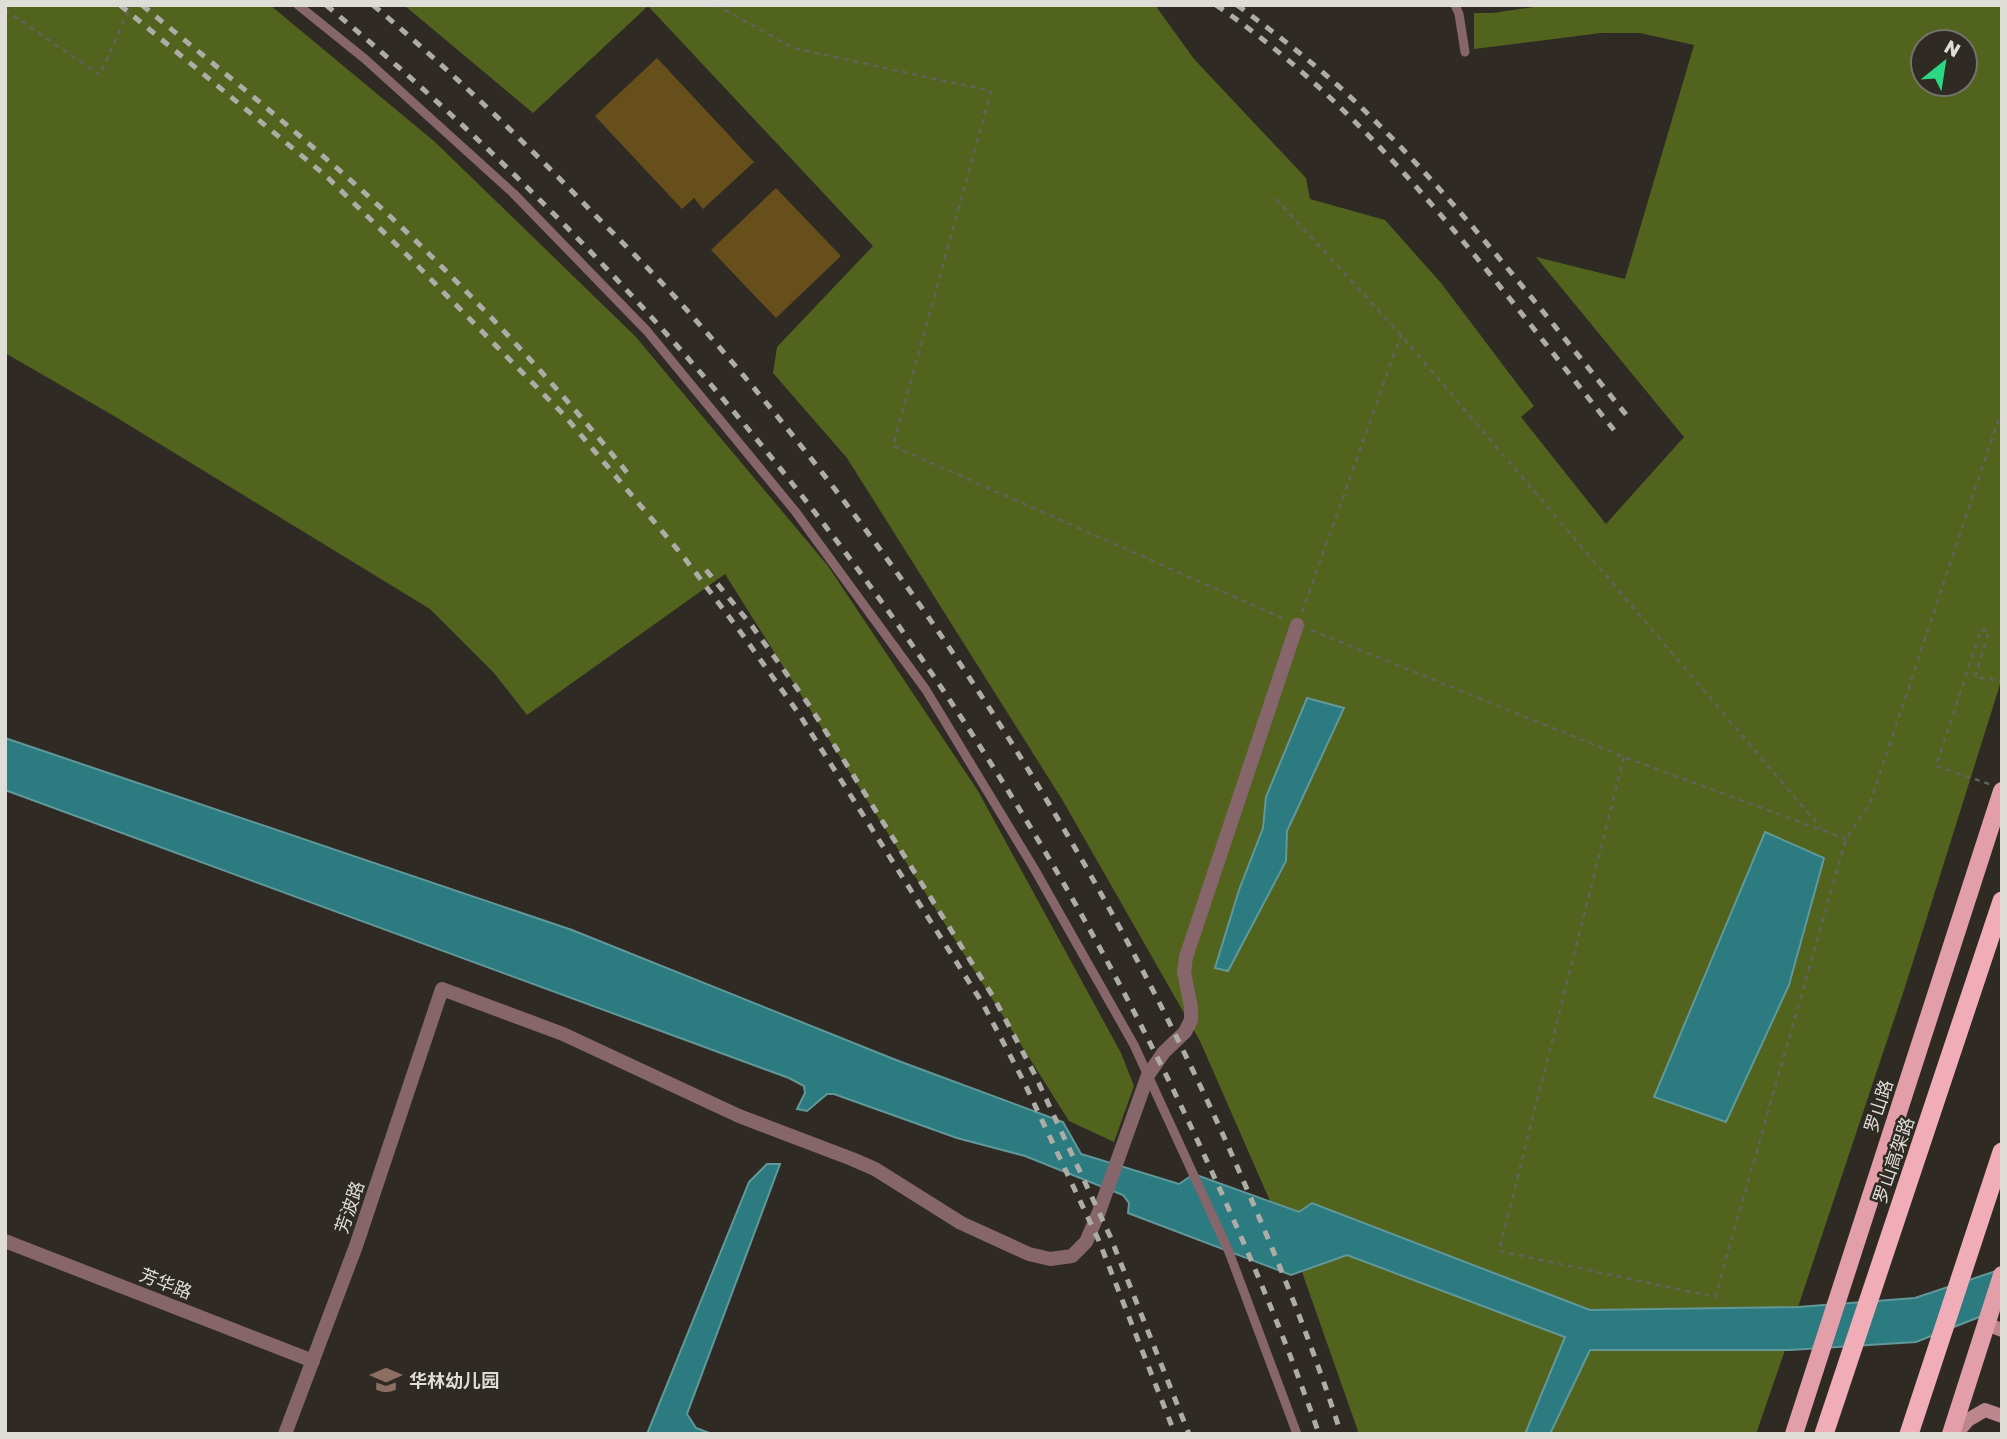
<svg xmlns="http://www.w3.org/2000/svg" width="2007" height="1439" font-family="'Golos Text','Noto Sans SC',sans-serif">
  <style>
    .forest { fill: #52631e; fill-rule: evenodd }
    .water { fill: #2b7b80; stroke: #61989a; stroke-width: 2 }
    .building { fill: #664f1a }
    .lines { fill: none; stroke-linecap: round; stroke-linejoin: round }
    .path { stroke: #64615a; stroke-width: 2.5; stroke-dasharray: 5 5; stroke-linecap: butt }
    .service { stroke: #87666b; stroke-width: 9 }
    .minor { stroke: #87666b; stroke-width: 14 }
    .secondary { stroke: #bb868e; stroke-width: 14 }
    .primary { stroke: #e29fa9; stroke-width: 18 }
    .trunk { stroke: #f0adb7; stroke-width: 19 }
    .rail { stroke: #aeaca6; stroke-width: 5; stroke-dasharray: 9 9; stroke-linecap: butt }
    .labels { text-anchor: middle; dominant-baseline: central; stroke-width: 5; stroke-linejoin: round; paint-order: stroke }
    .street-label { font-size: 18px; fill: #dfddd8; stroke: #2f2b24 }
    .poi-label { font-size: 18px; font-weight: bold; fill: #dfddd8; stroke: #2f2b24; text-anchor: start }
  </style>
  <rect width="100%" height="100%" fill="#2f2b24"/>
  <g class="forest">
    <polygon points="5,5 270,5 435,142 635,336 828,566 978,791 1121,1053 1134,1086 1114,1142 1069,1121 725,574 527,715 494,673 430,609 114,416 5,353"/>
    <path d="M404,5H1155L1194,59L1306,178L1310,199L1385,220L1441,283L1534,406L1521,417L1606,524L1684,437L1536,257L1625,279L1694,45L1640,33H1601L1474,49V13H1493L1547,5H2002V678L1906,984L1798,1307L1590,1310L1312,1203L1299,1212L1270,1201L1200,1041L1063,801L847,458L773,373L777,347L873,246L648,6L533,113ZM1923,42H1965V84H1923Z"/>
    <polygon points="1346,1255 1565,1337 1525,1434 1359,1434 1302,1272"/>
    <polygon points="1589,1350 1785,1350 1756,1434 1550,1434"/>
  </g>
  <g class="water">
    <polygon points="1307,698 1344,708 1287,831 1286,861 1228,971 1215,968 1239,890 1263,828 1266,797"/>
    <polygon points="5,738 572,930 896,1060 1063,1122 1081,1154 1179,1184 1194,1174 1299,1212 1312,1203 1590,1310 1798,1307 1915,1298 2002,1269 2002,1308 1916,1342 1790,1350 1590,1350 1550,1434 1525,1434 1565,1337 1347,1255 1291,1275 1128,1213 1129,1203 1123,1195 1025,1156 957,1138 834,1094 827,1094 807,1111 797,1109 805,1093 804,1086 789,1078 5,790"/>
    <polygon points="1765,832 1824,858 1789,985 1726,1122 1654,1097"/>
    <polygon points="767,1164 780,1164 687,1414 696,1428 712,1434 647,1434 749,1182"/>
  </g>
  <g class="building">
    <polygon points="657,58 754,162 703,209 694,198 682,209 595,116"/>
    <polygon points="776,188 841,256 776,318 711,250"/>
  </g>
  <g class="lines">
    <g class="path">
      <polyline points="716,5 793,48 991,91 893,446 1282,618"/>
      <polyline points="5,10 100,75 131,5"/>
      <polyline points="1276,199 1401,335 1821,828"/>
      <polyline points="1302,612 1401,335"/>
      <polyline points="1311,630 1624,757 1846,839"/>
      <polyline points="1624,757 1499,1251 1715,1297 1846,839 1870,803 2002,409"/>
      <polyline points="1989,784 1936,766 1981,630 1989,631 1975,677 2002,681"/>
    </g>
    <g class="service">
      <polyline points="298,5 365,59 513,193 647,331 795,511 926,690 1035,870 1134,1045 1229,1252 1297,1434"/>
      <polyline points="1455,5 1459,14 1465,52"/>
    </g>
    <g class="minor">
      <polyline points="5,1241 313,1361"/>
      <polyline points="285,1434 356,1246 442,989 563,1034 739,1116 852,1159 875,1169 961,1223 1029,1254 1050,1259 1072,1256 1086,1242 1099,1212 1148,1075 1164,1052 1185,1032 1191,1020 1191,1007 1184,972 1186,957 1297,625"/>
    </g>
    <g class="secondary">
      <polyline points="1986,1324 2002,1330"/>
      <polyline points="1956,1434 1968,1420 1985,1410 2002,1416"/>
    </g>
    <g class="primary">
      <polyline points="1794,1434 2002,791"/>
      <polyline points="1951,1434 2002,1275"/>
    </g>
    <g class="trunk">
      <polyline points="1824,1434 2002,901"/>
      <polyline points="1909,1434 2002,1152"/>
    </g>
    <g class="rail">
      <polyline points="120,5 325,175 407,255 564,415 683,556 742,634 799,714 983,1004 1023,1080 1099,1241 1175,1434"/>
      <path d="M142,5C236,83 332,159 419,244C493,317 564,394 629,475"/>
      <path d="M326,5C705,320 1008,723 1212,1172C1251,1257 1288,1345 1319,1434"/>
      <path d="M373,5C451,71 525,142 596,216C623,243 650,270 676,298C901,548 1091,841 1229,1148C1270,1241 1310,1336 1341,1434"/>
      <path d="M1216,5C1377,115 1493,280 1614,430"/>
      <path d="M1237,5C1283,39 1328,74 1368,114C1463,207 1544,314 1628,417"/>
      <polyline points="706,570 752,626 809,705 994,998 1035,1075 1110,1236 1189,1434"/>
    </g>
  </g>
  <defs>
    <symbol id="school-bare" viewBox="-9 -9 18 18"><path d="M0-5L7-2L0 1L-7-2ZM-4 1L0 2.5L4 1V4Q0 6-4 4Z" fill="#8d6e63" stroke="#2f2b24" stroke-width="2.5" paint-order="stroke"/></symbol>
  </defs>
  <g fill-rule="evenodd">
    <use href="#school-bare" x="364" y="1358" width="44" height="44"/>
  </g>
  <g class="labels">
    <g class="street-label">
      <text transform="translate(1878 1106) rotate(-72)">罗山路</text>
      <text transform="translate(1893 1160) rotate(-71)">罗山高架路</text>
      <text transform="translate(349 1207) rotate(-71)">芳波路</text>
      <text transform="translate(166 1283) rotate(21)">芳华路</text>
    </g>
    <g class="poi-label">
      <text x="409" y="1380">华林幼儿园</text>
    </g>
  </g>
  <rect width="2007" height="1439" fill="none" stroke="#dfddd8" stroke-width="14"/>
  <g transform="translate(1944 63) rotate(30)"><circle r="33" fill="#2f2b24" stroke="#75726c" stroke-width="2"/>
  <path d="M0-5L12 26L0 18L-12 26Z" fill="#2bd884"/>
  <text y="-10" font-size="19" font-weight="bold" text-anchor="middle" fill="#dfddd8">N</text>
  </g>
</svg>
